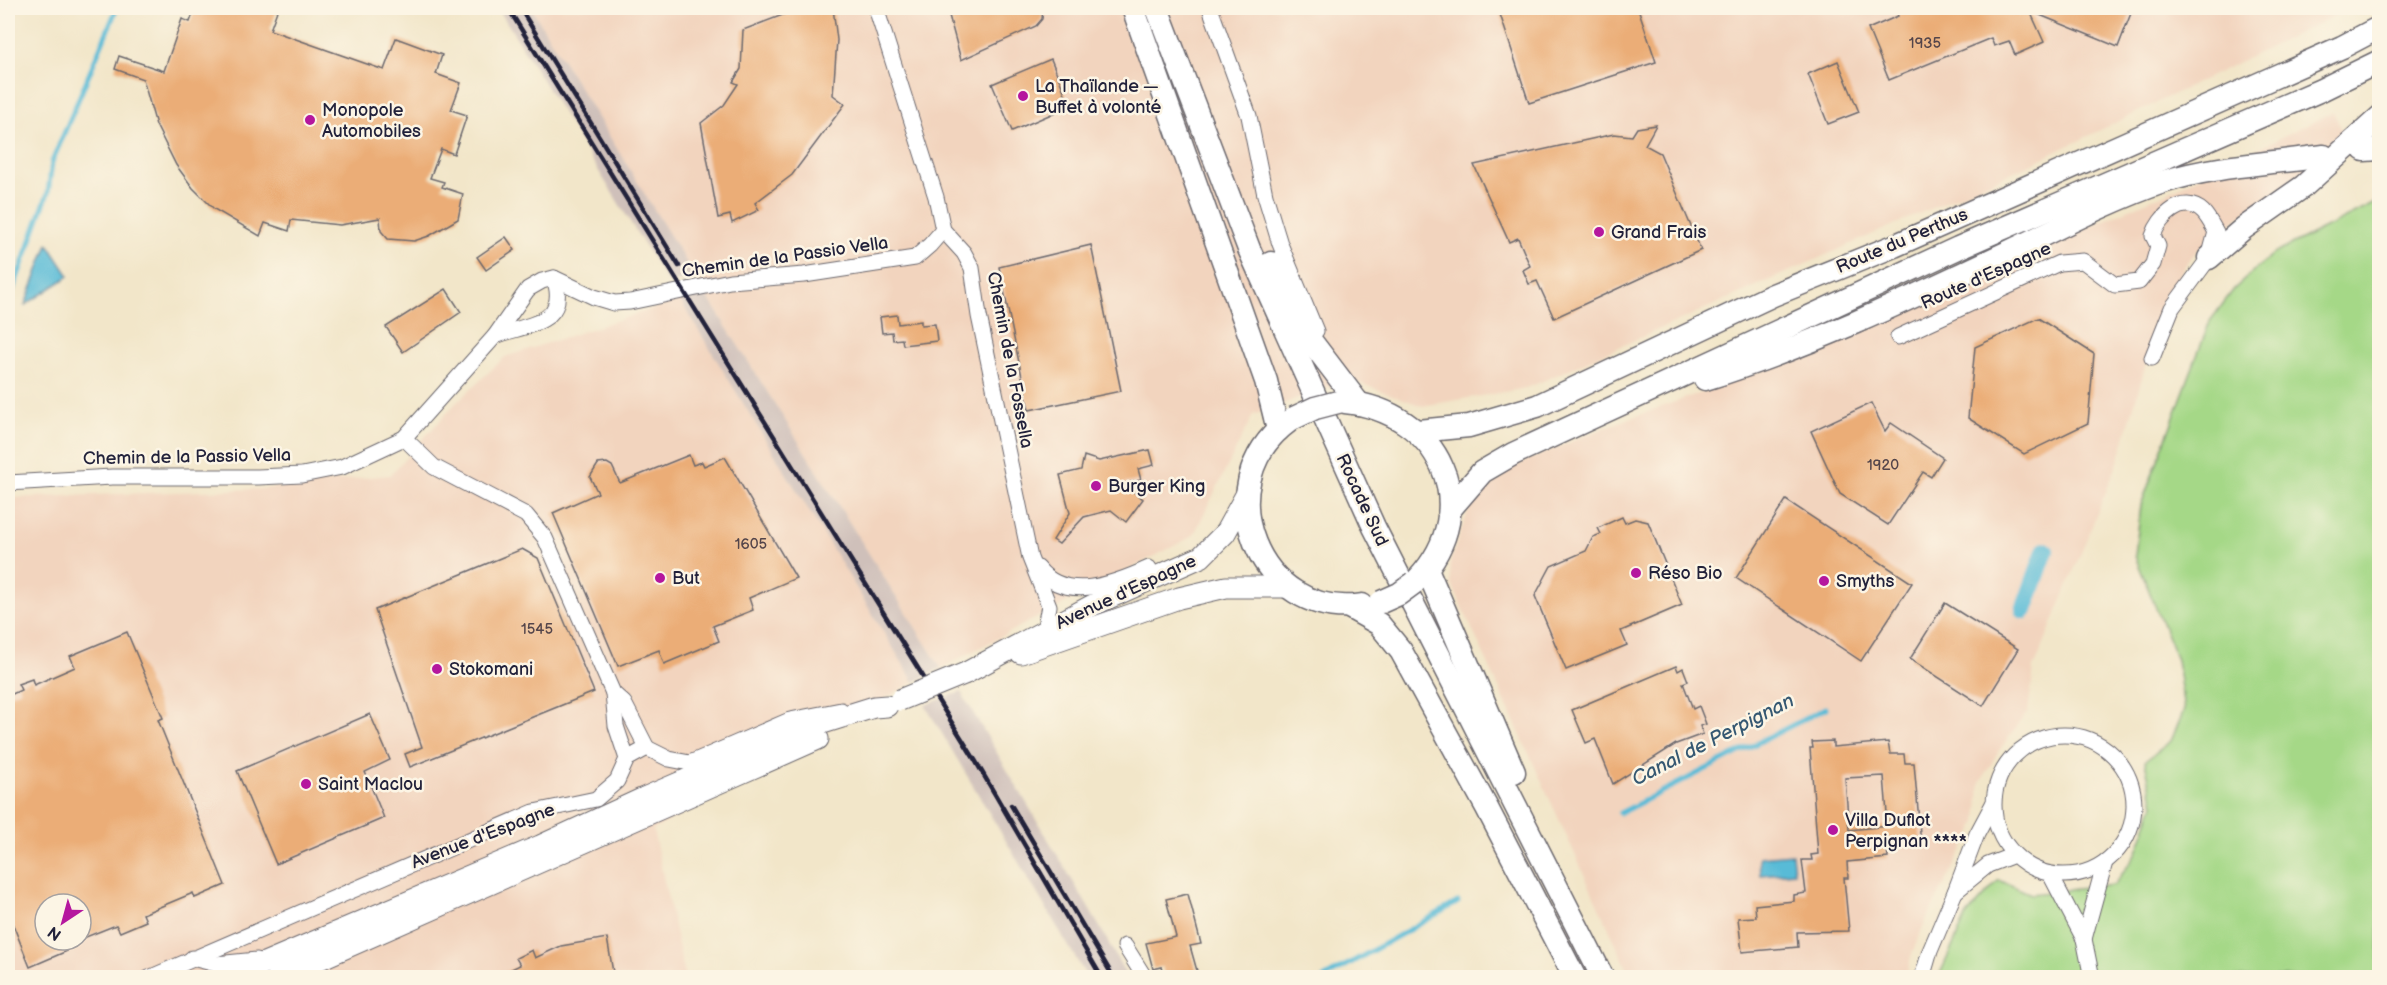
<svg xmlns="http://www.w3.org/2000/svg" width="2387" height="985" font-family="'Balsamiq Sans',sans-serif">
  <style>
    .built { fill: #f2d4be; fill-rule: evenodd }
    .industrial { fill: #cfc0ba }
    .green { fill: #a5d887; stroke: #647d61; stroke-width: 1.5 }
    .water { fill: #59bbd7; stroke: #3e6e89; stroke-width: 1.5 }
    .lines { fill: none; stroke-linecap: round; stroke-linejoin: round }
    .stream { stroke: #59bbd7; stroke-width: 5 }
    .canal { stroke: #59bbd7; stroke-width: 18 }
    .building { fill: #ebad77; fill-rule: evenodd }
    .minor-casing { stroke: #6b676d; stroke-width: 17 }
    .secondary-casing { stroke: #6b676d; stroke-width: 23 }
    .primary-casing { stroke: #6b676d; stroke-width: 25 }
    .minor { stroke: #fff; stroke-width: 15 }
    .secondary { stroke: #fff; stroke-width: 21 }
    .primary { stroke: #fff; stroke-width: 22 }
    .rail { stroke: #22223b; stroke-width: 4.5 }
    .secondary-bridge-casing { stroke: #6b676d; stroke-width: 23; stroke-linecap: butt }
    .primary-bridge-casing { stroke: #6b676d; stroke-width: 25; stroke-linecap: butt }
    .secondary-bridge { stroke: #fff; stroke-width: 21 }
    .primary-bridge { stroke: #fff; stroke-width: 22 }
    .poi-dot { fill: #b5179e; stroke: #fcf5e5; stroke-width: 2 }
    .labels { text-anchor: middle; dominant-baseline: central; stroke-width: 5; stroke-linejoin: round; paint-order: stroke }
    .number-label { font-size: 15px; fill: #54454a }
    .poi-label { font-size: 18px; fill: #22223b; stroke: #fcf5e5; text-anchor: start }
    .street-label { font-size: 18px; fill: #22223b; stroke: #fcf5e5 }
    .water-label { font-size: 20px; font-style: italic; fill: #355872; stroke: #fcf5e5 }
  </style>
  <rect width="100%" height="100%" fill="#fcf5e5"/>
  <filter id="ink" filterUnits="userSpaceOnUse"><feTurbulence type="fractalNoise" baseFrequency=".0167" numOctaves="2"/><feDisplacementMap in="SourceGraphic" scale="12" xChannelSelector="R" yChannelSelector="G"/><feConvolveMatrix kernelMatrix="1 2 1 2 8 2 1 2 1" color-interpolation-filters="sRGB"/></filter>
  <filter id="wash" filterUnits="userSpaceOnUse"><feTurbulence type="fractalNoise" baseFrequency=".008" numOctaves="4" result="noise"/><feDisplacementMap in="SourceGraphic" scale="24" xChannelSelector="R" yChannelSelector="G"/><feGaussianBlur stdDeviation="1.35" result="paint"/><feColorMatrix in="noise" values="0 0 0 0 0 0 0 0 0 0 0 0 0 0 0 0 0 1.4 0 .05"/><feComposite in="paint" operator="in"/></filter>
  <g filter="url(#wash)">
    <rect width="100%" height="100%" fill="#f2e6c9"/>
    <g class="built">
      <polygon points="531,8 2350,8 2033,163 1527,388 1422,406 1349,379 1253,415 1193,536 941,668 705,293"/>
      <polygon points="2333,112 2342,130 2319,164 2286,190 2245,213 2191,256 2164,300 2118,462 2034,668 2028,711 1998,752 1980,783 1977,822 1928,916 1912,953 1906,977 1631,977 1451,583 1450,562 1468,512 1485,488 1509,468 1606,427 1780,364 2166,193"/>
      <path d="M680,300L914,682L653,830L685,977H8V498L261,489L390,475L458,401L505,357ZM45,904H81V940H45Z"/>
    </g>
    <g class="industrial">
      <polygon points="498,8 531,8 696,278 668,283"/>
      <polygon points="705,293 941,668 914,682 680,300"/>
      <polygon points="961,692 1101,929 1127,977 1087,977 925,705"/>
    </g>
    <polygon class="green" points="2379,201 2379,977 1938,978 1967,915 1999,880 2031,894 2114,885 2136,855 2154,804 2145,761 2171,741 2184,710 2177,660 2135,556 2141,505 2210,321 2234,289 2273,254"/>
    <g class="water">
      <polygon points="48,244 69,276 25,305"/>
      <polygon points="1792,854 1794,872 1760,875 1759,857"/>
    </g>
    <g class="lines">
      <g class="stream">
        <polyline points="8,303 48,193 52,162 117,8"/>
        <polyline points="1620,813 1826,708"/>
        <polyline points="1324,978 1458,902"/>
      </g>
      <polyline class="canal" points="2024,610 2045,551"/>
    </g>
    <g id="blocks">
      <g class="building">
        <polygon points="195,8 278,8 270,30 384,70 396,38 442,55 436,74 461,83 451,110 467,115 454,154 441,149 430,178 444,182 442,187 463,194 458,219 429,236 414,241 388,239 381,231 380,218 340,225 291,220 289,231 265,223 260,236 214,209 193,188 176,165 156,125 143,79 115,69 119,56 164,71 182,19 190,22"/>
        <polygon points="801,8 833,8 837,40 833,95 845,104 792,175 755,203 759,210 732,223 730,215 718,218 701,123 724,105 738,84 733,82 741,69 743,30"/>
        <polygon points="947,8 1043,8 1042,19 1036,26 961,60"/>
        <polygon points="1498,8 1638,8 1656,62 1529,103"/>
        <polygon points="1895,8 2133,8 2118,47 2030,11 2044,42 2015,55 2009,41 1994,46 1991,38 1889,80 1868,29 1898,16"/>
        <polygon points="1051,59 1070,106 1012,131 992,84"/>
        <polygon points="1838,61 1859,112 1828,124 1808,74"/>
        <polygon points="1656,125 1645,145 1660,153 1701,250 1554,318 1537,281 1529,284 1523,270 1530,266 1518,238 1509,242 1474,165 1614,134 1632,136 1637,128"/>
        <polygon points="506,237 515,250 486,270 477,257"/>
        <polygon points="1091,245 1121,391 1029,410 999,267"/>
        <polygon points="446,289 461,312 403,352 386,327"/>
        <polygon points="897,315 898,324 921,321 921,325 935,324 937,341 903,345 902,339 893,340 892,332 882,333 880,317"/>
        <polygon points="2038,318 2094,354 2088,423 2024,454 1968,418 1975,347"/>
        <polygon points="1871,403 1885,431 1891,423 1943,458 1931,477 1923,472 1888,525 1840,494 1811,431"/>
        <polygon points="1150,450 1154,465 1138,469 1141,480 1123,484 1143,499 1126,522 1111,510 1084,517 1059,544 1053,540 1070,513 1060,475 1081,470 1084,456 1099,461"/>
        <polygon points="689,455 693,465 702,462 704,466 725,457 796,578 749,598 753,610 713,626 719,641 664,664 659,650 618,666 553,513 598,493 590,477 598,464 607,463 612,466 620,483"/>
        <polygon points="1786,500 1912,583 1861,661 1736,578"/>
        <polygon points="1622,517 1625,523 1635,519 1648,522 1682,605 1621,631 1627,645 1566,670 1535,596 1551,566 1586,551 1593,537 1601,534 1598,528"/>
        <polygon points="522,549 538,558 594,692 410,767 405,754 422,747 375,610"/>
        <polygon points="1945,603 2018,649 1983,706 1910,659"/>
        <polygon points="127,632 163,718 158,720 225,885 195,898 193,893 143,914 146,921 120,932 116,925 81,939 81,904 45,904 45,940 63,940 67,951 30,967 8,912 8,696 21,690 18,684 32,679 34,685 75,667 70,656"/>
        <polygon points="1676,666 1678,671 1683,668 1688,681 1683,683 1693,709 1699,706 1706,724 1700,726 1703,734 1676,744 1613,784 1595,739 1586,743 1572,710"/>
        <polygon points="370,714 390,760 365,772 384,818 276,864 237,771"/>
        <path d="M1833,741V747L1888,742L1890,754H1904L1905,763H1914L1921,845L1887,848L1888,858L1847,862L1848,878H1844L1849,931L1797,932L1798,947L1742,952L1738,918L1756,917L1755,905L1794,901V895L1806,893L1802,860H1812L1811,855L1818,854L1810,748H1813L1812,742ZM1884,776L1888,826L1849,830L1845,778Z"/>
        <polygon points="1188,894 1201,944 1190,946 1199,978 1165,978 1162,967 1153,969 1146,943 1176,937 1166,899"/>
        <polygon points="607,938 614,978 493,978 520,965 516,958 532,950 535,958 561,946"/>
      </g>
    </g>
  </g>
  <g filter="url(#ink)">
    <use href="#blocks" fill-opacity="0" stroke="#6b676d" stroke-width="1.5"/>
    <g class="lines">
      <defs>
        <g id="minor">
          <polyline points="876,8 936,197 943,230 964,253 972,268 979,316 1030,558 1049,606 1044,631"/>
          <polyline points="1210,8 1249,116 1265,195 1280,244 1316,331"/>
          <path d="M495,336C527,324 570,324 554,278"/>
          <path d="M1898,337L2059,263L2083,261L2115,285L2139,282L2153,264L2158,246L2153,236C2159,217 2183,193 2203,212C2208,217 2212,225 2216,232L2209,258L2172,308L2152,358"/>
          <polyline points="404,438 434,467 526,515 545,538 613,693 624,703 647,748"/>
          <polyline points="8,483 112,477 258,477 302,475 342,467 404,438 495,336 528,289 542,281 554,278 594,297 614,303 630,302 730,281 804,275 915,258 930,245 943,230"/>
          <path d="M1038,568C1065,603 1114,584 1149,568"/>
          <polyline points="613,693 616,726 627,759"/>
          <circle cx="2064" cy="805" r="70"/>
          <polyline points="647,748 669,759 690,763 790,720 841,710"/>
          <polyline points="1993,804 1977,834 1955,892 1988,865 2014,855"/>
          <polyline points="2050,874 2084,939 2092,978"/>
          <polyline points="2084,939 2105,862"/>
          <polyline points="1125,946 1145,978"/>
          <polyline points="192,958 216,964 257,960"/>
          <polyline points="149,978 534,812 596,799 617,781 627,759 647,748"/>
          <polyline points="1922,978 1930,951 1955,892"/>
        </g>
        <g id="secondary">
          <polyline points="1021,653 1179,598 1226,587 1288,587"/>
          <polyline points="966,673 1093,605 1201,557 1225,533 1246,495"/>
          <polyline points="229,978 540,846 644,798 807,728 874,707 887,706"/>
          <polyline points="277,978 818,739"/>
        </g>
        <g id="primary">
          <polyline points="1133,8 1266,381 1278,430"/>
          <polyline points="1157,8 1249,249 1374,527 1603,978"/>
          <polyline points="2364,150 2380,149"/>
          <polyline points="2209,258 2244,228 2304,186 2380,117"/>
          <polyline points="1271,263 1311,341 1359,404"/>
          <path d="M1705,379C1808,347 1905,301 2002,255C2055,230 2108,201 2163,182C2211,166 2274,163 2324,156"/>
          <path d="M1345,402C1439,411 1485,507 1418,579"/>
          <path d="M1288,422C1204,484 1259,621 1362,605"/>
          <polyline points="1418,431 1469,426 1537,406 1773,295 1894,246 2342,47 2380,27"/>
          <polyline points="1451,508 1482,472 1513,454 1958,248 2321,90 2380,61"/>
          <polyline points="1427,569 1514,772"/>
          <polyline points="1349,607 1379,624 1401,651 1487,808 1575,978"/>
        </g>
      </defs>
      <use href="#minor" class="minor-casing"/>
      <use href="#secondary" class="secondary-casing"/>
      <use href="#primary" class="primary-casing"/>
      <use href="#minor" class="minor"/>
      <use href="#secondary" class="secondary"/>
      <use href="#primary" class="primary"/>
      <g class="rail">
        <polyline points="508,8 975,760 1102,978"/>
        <polyline points="520,8 679,266"/>
        <polyline points="1011,805 1114,978"/>
      </g>
      <defs>
        <polyline id="secondary-bridge" points="900,700 966,673"/>
        <g id="primary-bridge">
          <polyline points="1294,418 1315,408 1338,402"/>
          <polyline points="1381,602 1399,594 1414,583"/>
        </g>
      </defs>
      <use href="#secondary-bridge" class="secondary-bridge-casing"/>
      <use href="#primary-bridge" class="primary-bridge-casing"/>
      <use href="#secondary-bridge" class="secondary-bridge"/>
      <use href="#primary-bridge" class="primary-bridge"/>
    </g>
  </g>
  <g class="poi-dot">
    <circle cx="1023" cy="96" r="6"/>
    <circle cx="310" cy="120" r="6"/>
    <circle cx="1599" cy="232" r="6"/>
    <circle cx="1096" cy="486" r="6"/>
    <circle cx="1636" cy="573" r="6"/>
    <circle cx="660" cy="578" r="6"/>
    <circle cx="1824" cy="581" r="6"/>
    <circle cx="437" cy="669" r="6"/>
    <circle cx="306" cy="784" r="6"/>
    <circle cx="1833" cy="830" r="6"/>
  </g>
  <g class="labels">
    <g class="number-label">
      <text x="1925" y="43">1935</text>
      <text x="1883" y="465">1920</text>
      <text x="751" y="544">1605</text>
      <text x="537" y="629">1545</text>
    </g>
    <g class="poi-label">
      <text x="1035" y="86">La Thaïlande —<tspan x="1035" dy="21">Buffet à volonté</tspan></text>
      <text x="322" y="110">Monopole<tspan x="322" dy="21">Automobiles</tspan></text>
      <text x="1611" y="232">Grand Frais</text>
      <text x="1108" y="486">Burger King</text>
      <text x="1648" y="573">Réso Bio</text>
      <text x="672" y="578">But</text>
      <text x="1836" y="581">Smyths</text>
      <text x="449" y="669">Stokomani</text>
      <text x="318" y="784">Saint Maclou</text>
      <text x="1845" y="820">Villa Duflot<tspan x="1845" dy="21">Perpignan ****</tspan></text>
    </g>
    <g class="street-label">
      <text transform="translate(1902 241) rotate(-23)">Route du Perthus</text>
      <text transform="translate(785 257) rotate(-8)">Chemin de la Passio Vella</text>
      <text transform="translate(1986 276) rotate(-24)">Route d'Espagne</text>
      <text transform="translate(1010 360) rotate(79)">Chemin de la Fossella</text>
      <text transform="translate(187 457) rotate(-1)">Chemin de la Passio Vella</text>
      <text transform="translate(1362 500) rotate(65)">Rocade Sud</text>
      <text transform="translate(1126 592) rotate(-25)">Avenue d'Espagne</text>
      <text transform="translate(483 836) rotate(-21)">Avenue d'Espagne</text>
    </g>
    <g class="water-label">
      <text transform="translate(1713 740) rotate(-27)">Canal de Perpignan</text>
    </g>
  </g>
  <rect width="2387" height="985" fill="none" stroke="#fcf5e5" stroke-width="30"/>
  <g transform="translate(63 922) rotate(216)"><circle r="28" fill="#fcf5e5" stroke="#a5a1a1" stroke-width="1.5"/>
  <path d="M0-4.5L10 22L0 15L-10 22Z" fill="#b5179e"/>
  <text y="-9" font-size="16" font-weight="bold" text-anchor="middle" fill="#22223b">N</text>
  </g>
</svg>
